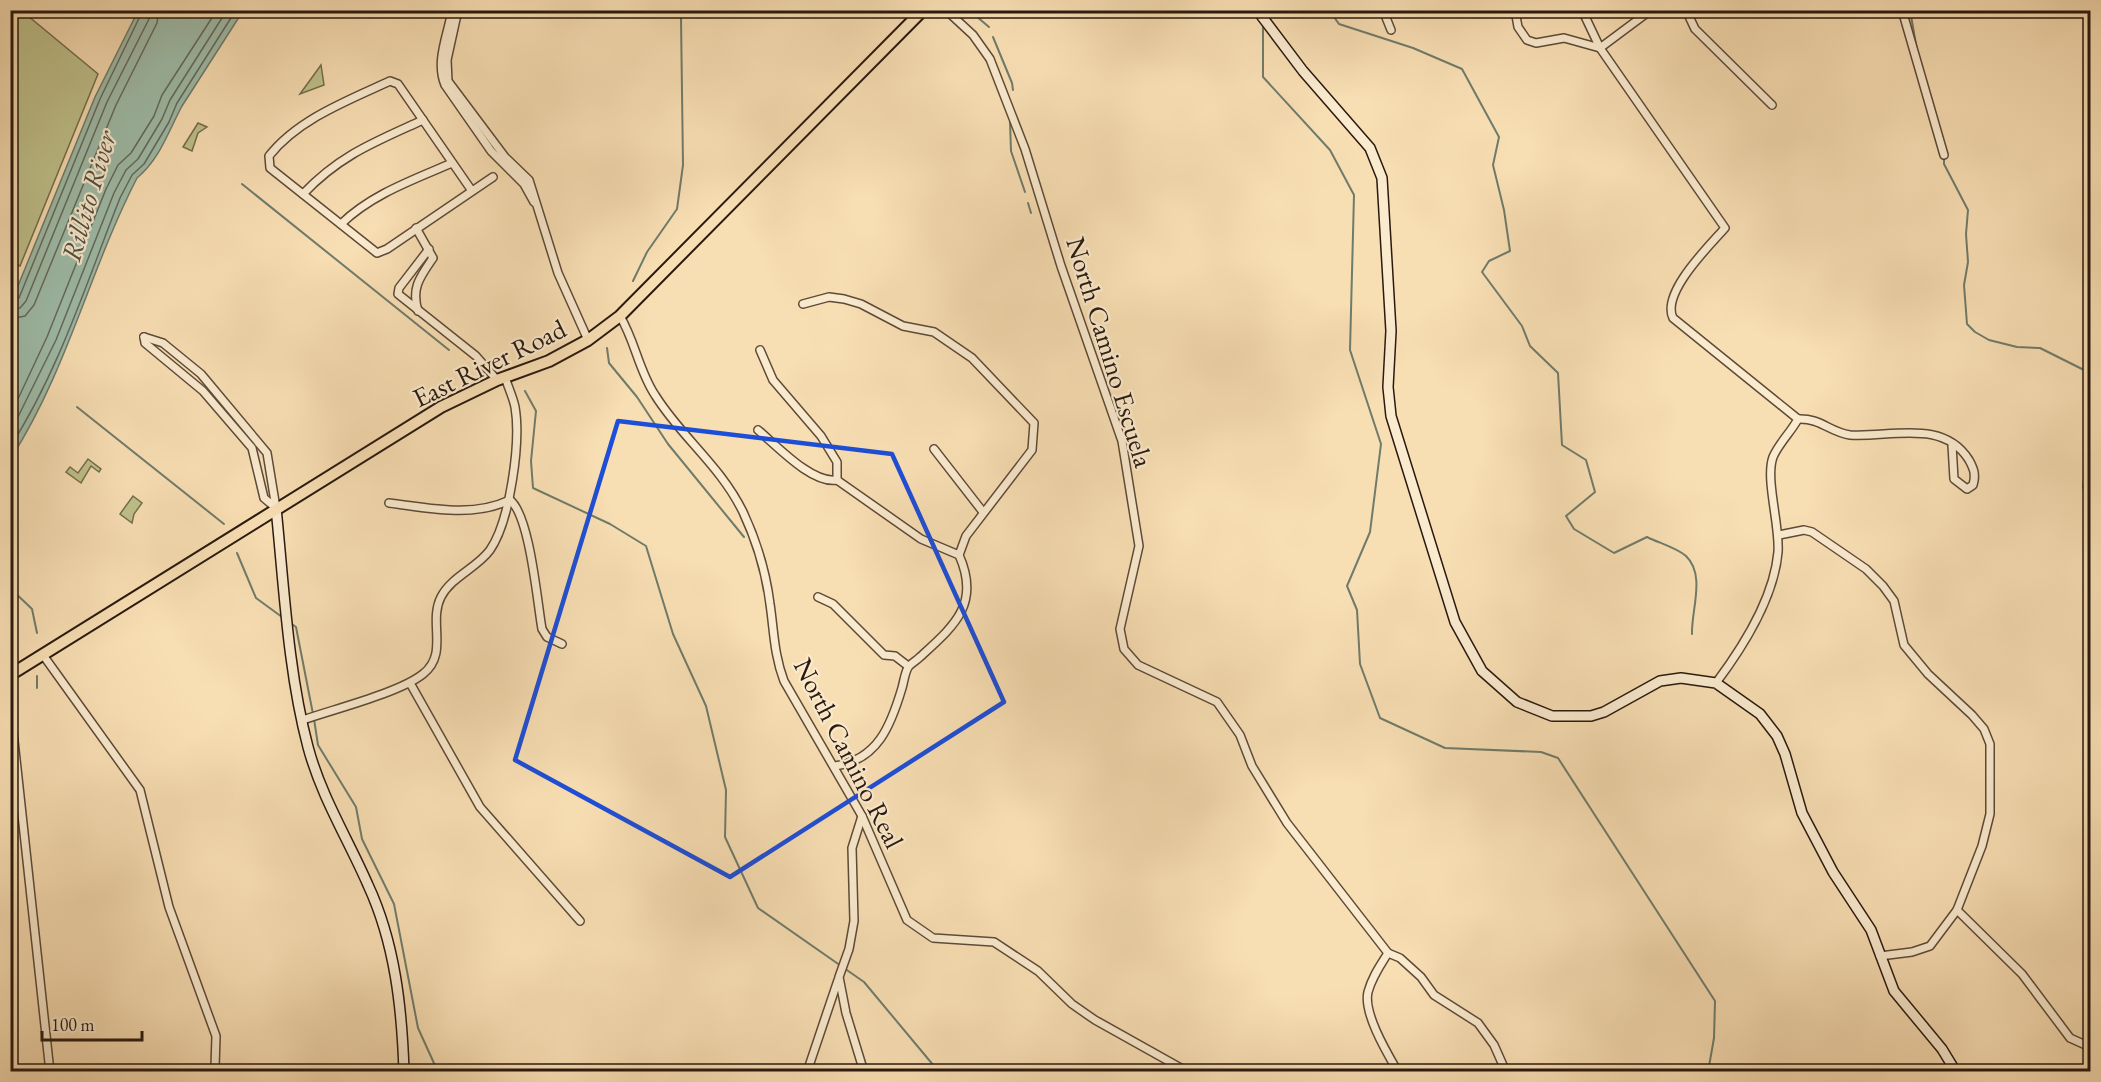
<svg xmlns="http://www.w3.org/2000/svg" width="2101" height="1082" font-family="'EB Garamond',serif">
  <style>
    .green { fill: #bfc18b; stroke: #746d4d; stroke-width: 1.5 }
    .water { fill: #9ebca9; stroke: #6f7b6b; stroke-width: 1.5 }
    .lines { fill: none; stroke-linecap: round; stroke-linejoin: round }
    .shore { stroke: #646a5c; stroke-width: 1.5 }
    .stream { stroke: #6f7b6b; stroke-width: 2 }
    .street-casing { stroke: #5d4a38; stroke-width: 10 }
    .secondary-casing { stroke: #29190f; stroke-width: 12 }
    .primary-casing { stroke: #29190f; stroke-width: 14 }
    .street { stroke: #faeace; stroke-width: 7 }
    .secondary { stroke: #faeace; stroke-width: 9 }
    .primary { stroke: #f8deb3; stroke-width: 10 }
    .marked { fill: none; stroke: #1d4ed8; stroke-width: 4.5; stroke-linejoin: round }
    .labels { text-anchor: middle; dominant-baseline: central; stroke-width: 4.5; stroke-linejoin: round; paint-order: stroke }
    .street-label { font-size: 27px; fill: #29190f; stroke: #faeace }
    .water-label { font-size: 28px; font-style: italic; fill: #525245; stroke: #faeace }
  </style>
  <rect width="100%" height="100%" fill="#f8deb3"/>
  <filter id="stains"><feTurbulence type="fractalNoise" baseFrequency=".00333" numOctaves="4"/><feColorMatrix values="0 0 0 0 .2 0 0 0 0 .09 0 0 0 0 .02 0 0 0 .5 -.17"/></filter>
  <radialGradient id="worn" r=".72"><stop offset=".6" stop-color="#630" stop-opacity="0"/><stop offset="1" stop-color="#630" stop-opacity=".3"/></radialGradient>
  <g class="green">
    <polygon points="10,11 22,11 98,74 20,266 10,259"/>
    <polygon points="321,65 324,85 300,94"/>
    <polygon points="198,123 207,127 198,133 192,151 183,147"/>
    <polygon points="88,459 101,469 99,472 91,466 81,483 66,472 70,467 78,473"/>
    <polygon points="133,496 142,503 134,514 132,523 120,514"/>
  </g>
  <path class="water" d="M138,11H243L182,106C168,132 160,159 137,178C90,269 67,371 11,458V303L95,97Z"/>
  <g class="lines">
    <g class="shore">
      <polyline points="10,302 19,298 100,99 143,10"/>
      <polyline points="10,310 20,308 26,301 107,102 149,19 150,10"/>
      <polyline points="10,319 25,316 34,305 116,105 157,23 159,10"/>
      <polyline points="10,416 47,337 106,189 118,165 131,153 154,116 162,95 217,10"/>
      <polyline points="10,433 56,340 114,193 126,170 138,159 162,119 170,100 227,10"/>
      <path d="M10,447C59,371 87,281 120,198L132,175L144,164L169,122L177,103L236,10"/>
    </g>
    <g class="stream">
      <polyline points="969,10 989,27"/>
      <path d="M1329,10L1339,24L1413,48L1462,69L1499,137L1493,165L1504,210L1510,251L1489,261L1482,272L1522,326L1530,346L1558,373L1562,445L1586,460L1595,492L1566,516L1574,529L1614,553L1647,537C1659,543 1677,548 1686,556C1706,575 1691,611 1692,634"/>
      <polyline points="1910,10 1917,50"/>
      <polyline points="1263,25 1263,77 1330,150 1354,195 1350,350 1381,444 1370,532 1347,586 1357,610 1360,664 1380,718 1445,748 1541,752 1558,758 1715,1001 1714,1038 1708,1072"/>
      <polyline points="993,37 1012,83 1013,90"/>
      <polyline points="1010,122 1011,151 1025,192"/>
      <polyline points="1944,157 1944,164 1968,210 1966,234 1968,262 1964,285 1967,324 1975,332 1989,340 2017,347 2040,348 2090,373"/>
      <polyline points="242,184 449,350"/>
      <polyline points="1028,203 1031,213"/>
      <polyline points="633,281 647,252 677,209 683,165 681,18 672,10"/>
      <polyline points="607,348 609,363 637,397 668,444 744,537"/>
      <polyline points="525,391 536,411 531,461 533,488 610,524 646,546 673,634 706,706 726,790 725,837 758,908 864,982 939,1072"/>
      <polyline points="77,407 224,524"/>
      <polyline points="2090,437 2083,486 2090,528"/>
      <polyline points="237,553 256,598 282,617"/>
      <polyline points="10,588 32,609 37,633"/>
      <polyline points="289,622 296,627 313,714"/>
      <polyline points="37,676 37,688"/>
      <polyline points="314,719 318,745 356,807 362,839 394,904 418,1028 438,1072"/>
    </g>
    <defs>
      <g id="street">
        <path d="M452,10C448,35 435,61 445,85L491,151L524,184L534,202"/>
        <polyline points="458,10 447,60 448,81 505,157 529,180 558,273 588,340"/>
        <polyline points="946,10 973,35 990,59 1025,149 1061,266 1122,441 1139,546 1120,629 1124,649 1138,665 1217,702 1240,735 1252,766 1287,823 1388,953 1400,958 1421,977 1434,995 1478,1023 1494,1045 1506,1072"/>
        <polyline points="1383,10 1391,30"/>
        <polyline points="1515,10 1518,27 1527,40 1536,43 1564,38 1600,48 1651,10"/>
        <path d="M1582,10L1600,48L1725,228C1709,246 1661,293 1673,318L1798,419"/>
        <polyline points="1686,10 1695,29 1772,105"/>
        <polyline points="1902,10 1944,155"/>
        <polyline points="2083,10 2090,21"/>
        <path d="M472,191L398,84L390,81C349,100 298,119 269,156L270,168L377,253L387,249L493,177"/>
        <path d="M303,194C340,155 375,142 423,120"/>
        <path d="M341,224C372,194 413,180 452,163"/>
        <path d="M416,228L433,258C420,277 411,288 418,311"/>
        <polyline points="429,249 399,288 398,294 476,356 497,380"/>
        <path d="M803,304L829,297L844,299L861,304L903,326L934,332L972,358L1034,423L1032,450L966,536L959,555C981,604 954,626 920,657C917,660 912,663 909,666C905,671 904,681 902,688C891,725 878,760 835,766"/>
        <path d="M620,316C635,341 639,371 655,395C681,437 720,465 743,512C757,542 766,572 770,604C774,631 774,655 784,681L862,816L907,920L933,938L994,942L1038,971L1072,1004L1095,1020L1188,1072"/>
        <polyline points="144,337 163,343 201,374 267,453 276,508"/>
        <polyline points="144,337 145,343 203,391 252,448 264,498 276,508"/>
        <polyline points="760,350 773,380 821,436 837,462 837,480"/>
        <path d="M1798,419C1821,418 1829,432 1850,435C1889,438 1943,418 1969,460C1974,469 1976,475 1973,485L1967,489L1954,479L1952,445"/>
        <path d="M758,430C777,446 812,484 837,480"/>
        <polyline points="934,449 983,512"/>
        <polyline points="837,480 921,539 959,555"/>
        <path d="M510,500C530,516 537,601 542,629L547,637L562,644"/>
        <path d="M389,503C430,508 472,518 510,500"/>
        <polyline points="1779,535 1804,530 1812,532 1866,569 1883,586 1894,601 1904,645 1928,674 1972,715 1984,729 1990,744 1990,814 1982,846 1957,910 1930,946 1912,952 1880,956"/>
        <polyline points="818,597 833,604 884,655 895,656 908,666"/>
        <polyline points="43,655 140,790 169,907 216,1036 215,1067 212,1072"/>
        <polyline points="410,683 480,807 580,921"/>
        <path d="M1716,683C1743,647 1774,599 1778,552C1780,525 1765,479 1773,457C1779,443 1791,432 1798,419"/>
        <polyline points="10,704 50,1072"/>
        <path d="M303,720C334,709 399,693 423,674C449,654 428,622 441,597C451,577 477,568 490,550C510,521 521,442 515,407C513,397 508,387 505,377"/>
        <polyline points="862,816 852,848 854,921 849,949 839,977 846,1013 864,1072"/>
        <polyline points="1957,910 2022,974 2070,1038 2090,1047"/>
        <path d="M1388,953C1380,966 1372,977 1368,992C1363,1013 1387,1053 1398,1072"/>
        <polyline points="807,1072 838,980"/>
      </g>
      <g id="secondary">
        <polyline points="1257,10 1303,71 1370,148 1382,178 1391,331 1388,387 1391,416 1455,622 1482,671 1517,702 1552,716 1591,716 1604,712 1660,681 1681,678 1716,683 1760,714 1777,736 1785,754 1802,813 1833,872 1871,930 1894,991 1942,1049 1956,1072"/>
        <path d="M276,508C284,586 288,672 308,747C321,796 348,839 368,885C395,943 402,1008 404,1072"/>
      </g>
      <polyline id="primary" points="10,675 441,407 497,380 549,361 588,340 620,316 923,10"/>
    </defs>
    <use href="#street" class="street-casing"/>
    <use href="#secondary" class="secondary-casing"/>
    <use href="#primary" class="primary-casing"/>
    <use href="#street" class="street"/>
    <use href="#secondary" class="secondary"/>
    <use href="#primary" class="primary"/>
  </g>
  <path class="marked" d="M618,421L892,454L1004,702L730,877L515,760Z"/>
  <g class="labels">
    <g class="street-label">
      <text transform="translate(1110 352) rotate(73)">North Camino Escuela</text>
      <text transform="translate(489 363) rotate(-26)">East River Road</text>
      <text transform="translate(849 753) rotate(63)">North Camino Real</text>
    </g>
    <g class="water-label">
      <text transform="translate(88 196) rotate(-74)">Rillito River</text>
    </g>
  </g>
  <rect width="2101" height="1082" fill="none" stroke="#f8deb3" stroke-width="36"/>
  <rect x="12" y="12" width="2077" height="1058" fill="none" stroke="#29190f" stroke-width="3"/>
  <rect x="18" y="18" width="2065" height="1046" fill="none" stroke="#29190f" stroke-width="1.5"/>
  <path d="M42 1031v9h100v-9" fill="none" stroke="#29190f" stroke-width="3"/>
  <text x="51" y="1031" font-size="18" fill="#29190f" stroke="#faeace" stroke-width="4.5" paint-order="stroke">100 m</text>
  <rect width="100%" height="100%" filter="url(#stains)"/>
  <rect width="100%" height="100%" fill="url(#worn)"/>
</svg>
